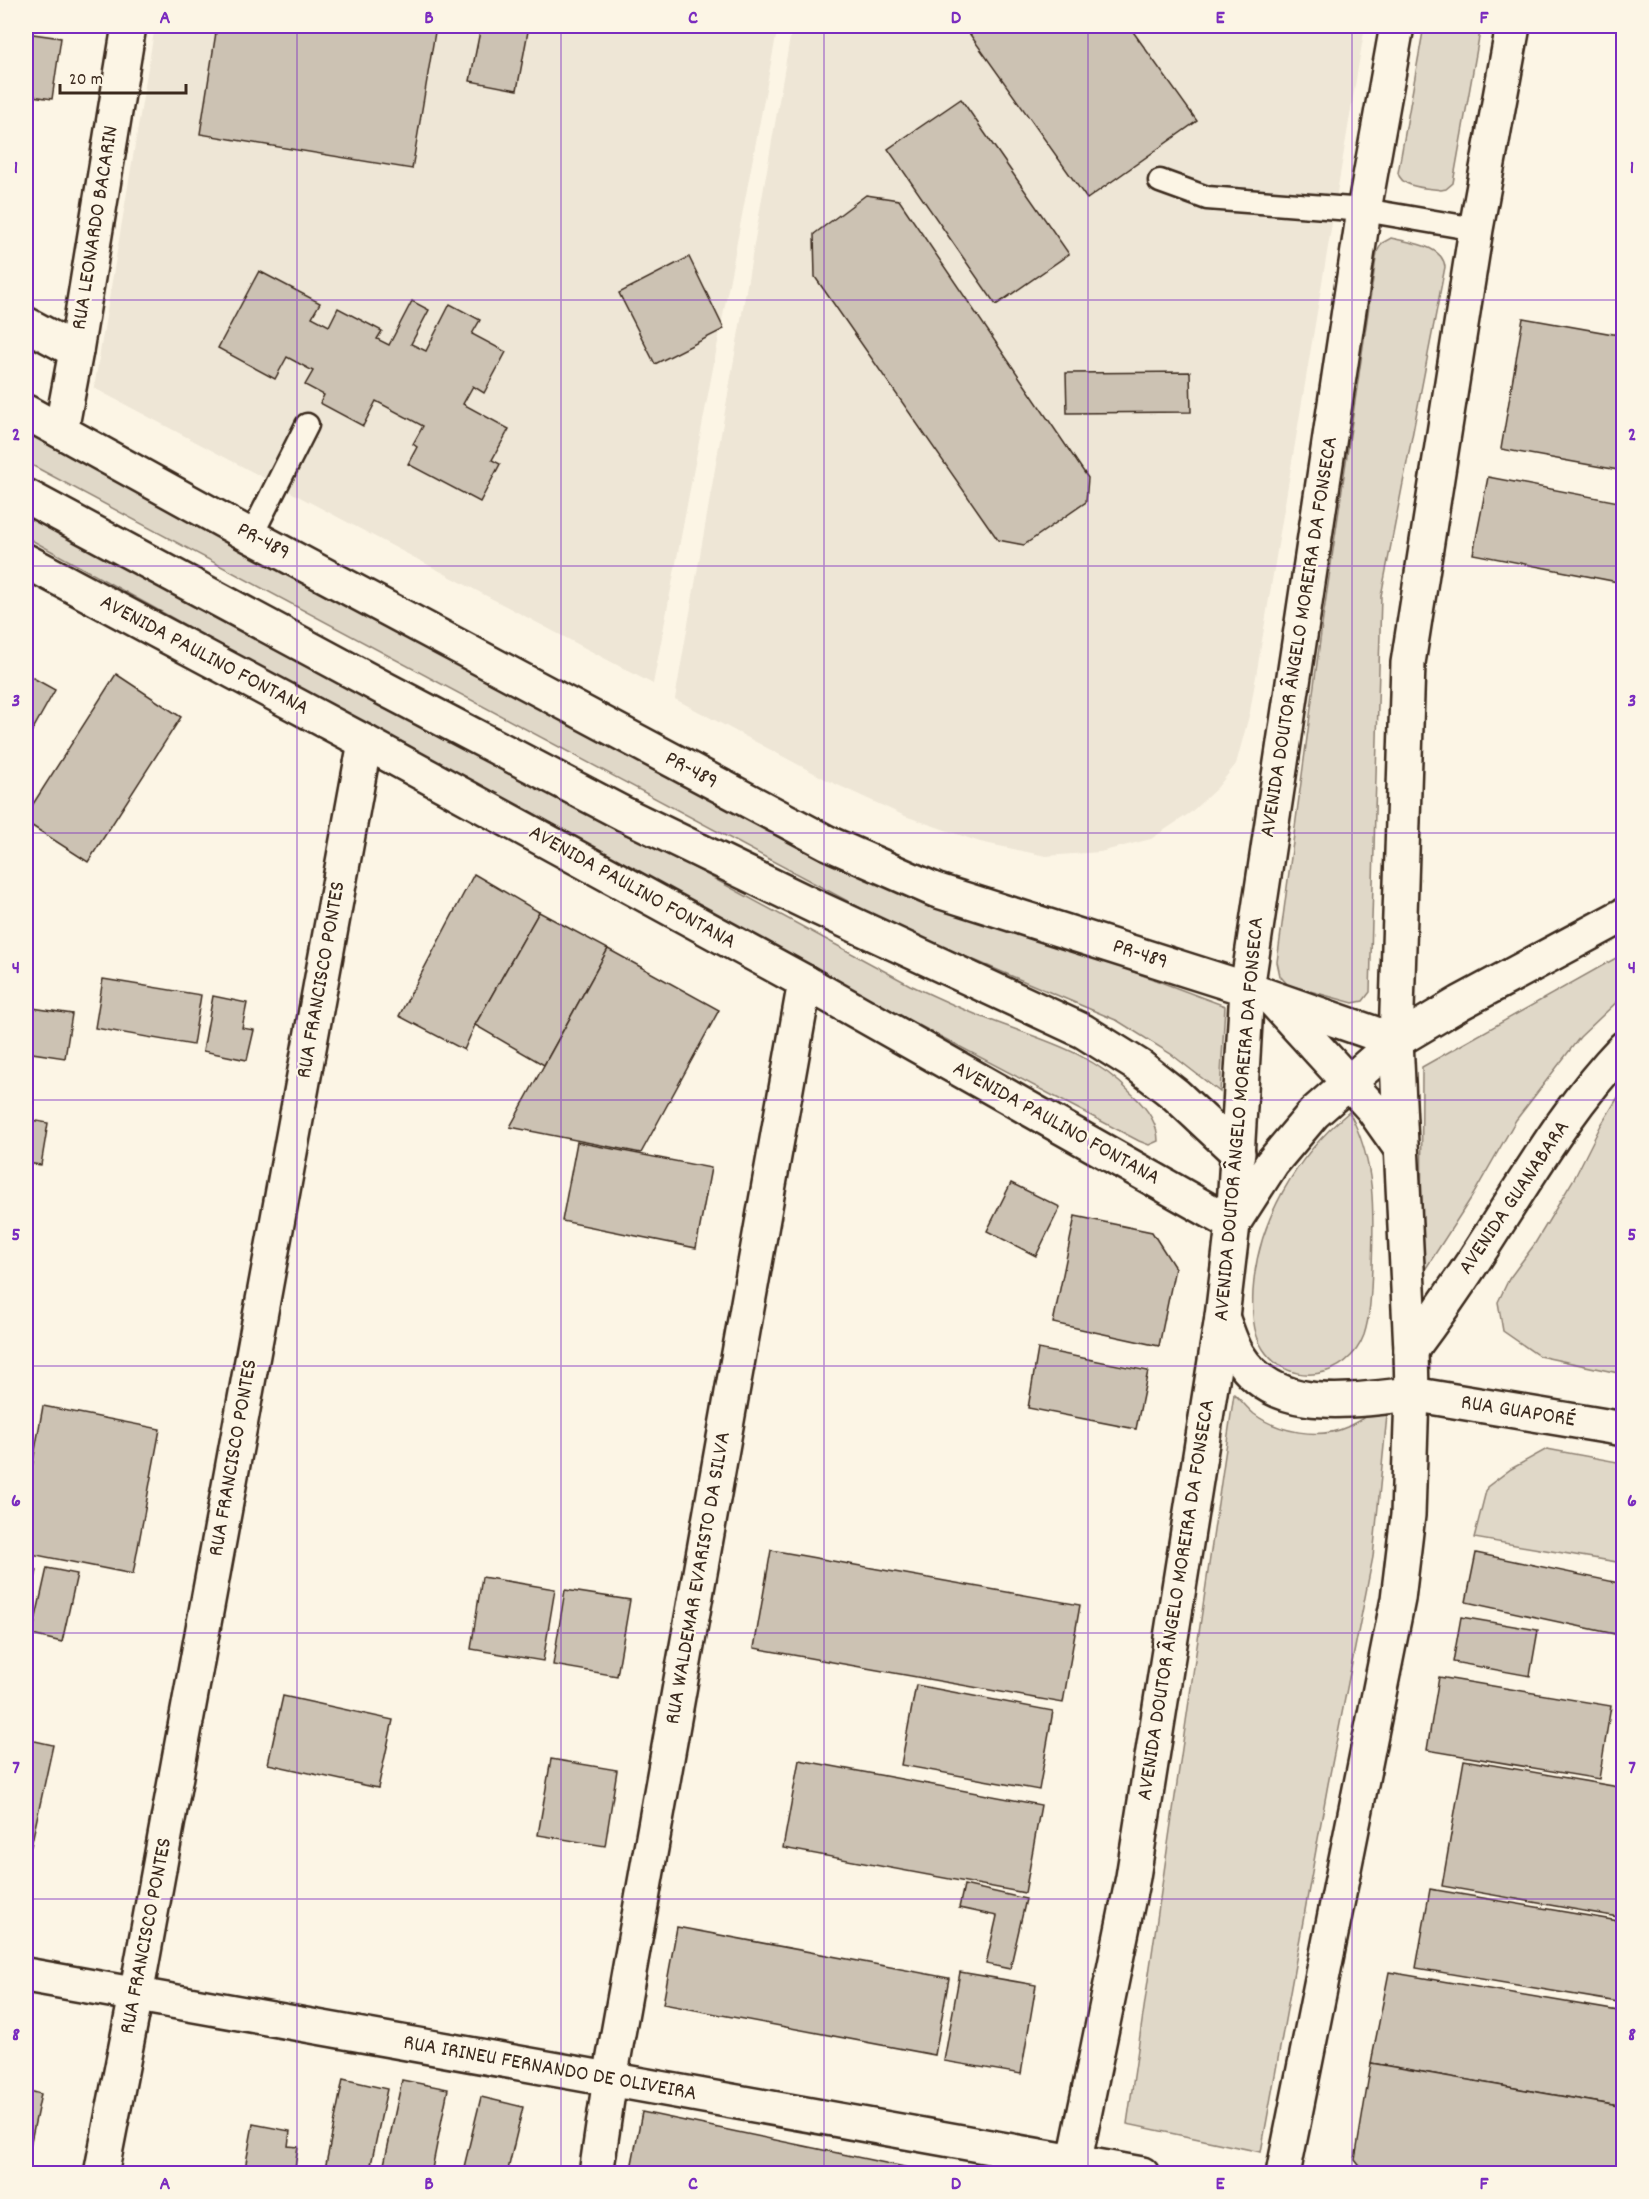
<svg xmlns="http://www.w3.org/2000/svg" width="1649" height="2199" font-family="Dekko,sans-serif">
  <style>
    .built { fill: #eee6d6 }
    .green { fill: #e0d8c8; stroke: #8e8173; stroke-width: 1.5 }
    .building { fill: #ccc2b3; stroke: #3b2a1e; stroke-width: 1.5 }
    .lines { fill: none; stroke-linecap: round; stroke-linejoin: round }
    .lane-casing { stroke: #3b2a1e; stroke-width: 27 }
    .street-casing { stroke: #3b2a1e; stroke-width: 38 }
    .secondary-casing { stroke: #3b2a1e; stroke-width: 38 }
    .primary-casing { stroke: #3b2a1e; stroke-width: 38 }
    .lane { stroke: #fcf5e5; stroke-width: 22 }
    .street { stroke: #fcf5e5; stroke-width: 33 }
    .secondary { stroke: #fcf5e5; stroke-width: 33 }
    .primary { stroke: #fcf5e5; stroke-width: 33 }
    .grid { fill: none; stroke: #7b2cbf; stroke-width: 1.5; stroke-opacity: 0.55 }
    .labels { text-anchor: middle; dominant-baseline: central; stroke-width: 4.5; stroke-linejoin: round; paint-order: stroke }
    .street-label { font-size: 22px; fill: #3b2a1e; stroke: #fcf5e5 }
    .neatline { fill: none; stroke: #7b2cbf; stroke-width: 2 }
    .grid-label { font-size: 20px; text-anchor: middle; font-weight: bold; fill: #7b2cbf }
  </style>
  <rect width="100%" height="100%" fill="#fcf5e5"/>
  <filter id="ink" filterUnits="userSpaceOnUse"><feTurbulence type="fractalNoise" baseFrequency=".0167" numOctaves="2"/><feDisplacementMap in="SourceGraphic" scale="12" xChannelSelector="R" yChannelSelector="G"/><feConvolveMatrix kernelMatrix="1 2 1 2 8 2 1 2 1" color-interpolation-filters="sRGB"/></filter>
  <g filter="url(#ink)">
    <g class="built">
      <polygon points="155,26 778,26 653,684 94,388"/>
      <polygon points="792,26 1365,26 1250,712 1236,764 1217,788 1190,813 1151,839 1100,852 1046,856 980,842 905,816 829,781 675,699"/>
    </g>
    <g class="green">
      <path d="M1424,26H1481L1453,183L1446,189L1441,190C1428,188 1401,188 1398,173Z"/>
      <path d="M1391,238C1410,243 1443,245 1445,267L1381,596L1370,992L1363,1001L1353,1003L1288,985L1280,976L1277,962L1323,618L1377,252L1382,243Z"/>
      <polygon points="26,428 930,896 1225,1006 1220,1092 1171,1054 1118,1021 898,928 26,462"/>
      <path d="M26,505L910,985C936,997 963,1010 990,1020C1043,1040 1092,1052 1132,1094C1146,1107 1158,1122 1158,1141L1149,1145L1139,1141L708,914L26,537Z"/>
      <polygon points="1623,954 1623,996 1580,1037 1516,1120 1473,1195 1421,1276 1422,1067"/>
      <polygon points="1623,1089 1623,1374 1539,1356 1503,1331 1498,1302 1509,1279 1534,1245 1575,1177 1601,1125"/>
      <path d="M1349,1112C1376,1162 1374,1212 1372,1267C1371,1289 1371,1313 1364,1335C1348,1379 1289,1389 1263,1349C1252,1332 1252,1310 1253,1291C1257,1222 1296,1156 1349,1112Z"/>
      <path d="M1234,1394C1241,1400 1247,1408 1254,1414C1278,1432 1319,1440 1347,1427C1361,1420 1374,1412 1388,1405L1373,1557L1328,1784L1261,2152L1127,2124Z"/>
      <polygon points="1547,1449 1623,1463 1623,1563 1474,1538 1487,1487 1511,1469"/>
    </g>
    <g class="building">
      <polygon points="217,26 436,26 412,169 200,134"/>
      <polygon points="481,26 529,26 517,90 470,81"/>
      <polygon points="964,26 1129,26 1197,121 1087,199"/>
      <polygon points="26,33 61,38 52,99 26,95"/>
      <polygon points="961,99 1069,254 996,305 888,149"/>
      <polygon points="866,195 899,200 1088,478 1086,502 1024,545 998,540 815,277 814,234"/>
      <polygon points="689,257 724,329 655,364 619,293"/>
      <polygon points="259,271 320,303 312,317 329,326 338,308 382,331 377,339 389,345 412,301 429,310 411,344 426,351 450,304 480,320 472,334 506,352 484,393 473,386 463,404 509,429 492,460 500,464 480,502 408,464 417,447 413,444 423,426 376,401 363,426 320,403 324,395 305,385 313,371 287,357 275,379 218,348"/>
      <polygon points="1523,318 1624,336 1624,471 1501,449"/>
      <polygon points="1190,372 1191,412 1067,413 1066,373"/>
      <polygon points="1488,477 1624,503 1623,583 1473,554"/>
      <polygon points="26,674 55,690 28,738 26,737"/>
      <polygon points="116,674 181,717 88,862 26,822 26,815"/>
      <polygon points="474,874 539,912 475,1025 464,1050 399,1016"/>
      <polygon points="539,912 608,949 544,1065 475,1025"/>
      <polygon points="608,949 719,1010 641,1153 510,1127"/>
      <polygon points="103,979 201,995 193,1045 95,1028"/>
      <polygon points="213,996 247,1003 242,1028 254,1030 247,1060 203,1051"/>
      <polygon points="26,1007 72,1014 65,1058 26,1052"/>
      <polygon points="26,1119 48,1123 41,1165 26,1163"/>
      <polygon points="577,1142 711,1168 696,1248 562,1221"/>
      <polygon points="1011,1183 1060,1207 1036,1256 987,1231"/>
      <polygon points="1075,1216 1152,1232 1175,1268 1159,1346 1053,1323"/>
      <polygon points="1038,1349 1148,1371 1136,1429 1028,1408"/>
      <polygon points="43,1406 160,1429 133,1574 26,1553 26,1500"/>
      <polygon points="771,1550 1080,1605 1063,1703 754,1648"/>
      <polygon points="1476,1553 1624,1584 1624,1636 1466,1602"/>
      <polygon points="26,1567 37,1570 26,1617"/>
      <polygon points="47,1568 77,1574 62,1642 32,1635"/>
      <polygon points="482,1577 555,1589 543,1661 471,1649"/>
      <polygon points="565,1590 630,1600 617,1676 553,1665"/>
      <polygon points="1461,1617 1538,1630 1530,1676 1453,1662"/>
      <polygon points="1439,1677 1611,1706 1599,1779 1427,1750"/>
      <polygon points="916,1685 1053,1711 1039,1790 901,1765"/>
      <polygon points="283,1696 393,1720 378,1788 268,1764"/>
      <polygon points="26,1739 53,1745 31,1846 26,1845"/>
      <polygon points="551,1759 617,1770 605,1846 538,1835"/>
      <polygon points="799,1760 1041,1805 1025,1893 783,1848"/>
      <polygon points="1464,1760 1624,1788 1624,1918 1442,1886"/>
      <polygon points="964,1885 1026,1899 1010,1969 986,1964 997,1916 959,1908"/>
      <polygon points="1430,1889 1624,1922 1624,2003 1416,1968"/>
      <polygon points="677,1927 949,1978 935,2055 663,2004"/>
      <polygon points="960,1972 1036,1985 1021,2074 944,2061"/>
      <polygon points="1389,1972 1624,2012 1624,2107 1371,2063"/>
      <polygon points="1371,2063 1624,2107 1624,2174 1388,2174 1362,2169 1355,2160"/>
      <polygon points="343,2079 387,2089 369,2174 347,2174 325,2169"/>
      <polygon points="402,2080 448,2089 431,2174 382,2174"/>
      <polygon points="26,2090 41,2094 26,2165"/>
      <polygon points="481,2097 523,2107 507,2174 492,2174 464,2167"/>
      <polygon points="642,2112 938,2174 630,2174"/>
      <polygon points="253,2124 290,2131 288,2146 298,2147 294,2174 244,2174"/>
    </g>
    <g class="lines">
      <defs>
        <g id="lane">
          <polyline points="1160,181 1207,198 1364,210 1476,229"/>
          <polyline points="251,536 307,425"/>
        </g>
        <g id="street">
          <polyline points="26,324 76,351"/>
          <polyline points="61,431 76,351 129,26"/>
          <polyline points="26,561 365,742 805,982 1233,1224"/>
          <polyline points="1412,1394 1624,1429"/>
          <polyline points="26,1975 1074,2162"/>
          <polyline points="101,2174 136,1995 365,742"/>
          <polyline points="596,2174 610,2079 805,982"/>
        </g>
        <g id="secondary">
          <polyline points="1247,989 1364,210 1397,26"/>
          <polyline points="1396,1041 1408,663 1476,229 1513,26"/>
          <polyline points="1396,1041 1460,1003 1624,915"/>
          <path d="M1411,1350C1441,1310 1469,1269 1496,1226C1535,1165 1573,1101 1624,1048"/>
        </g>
        <g id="primary">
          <polyline points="26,412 251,536 828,843 935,890 1247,989 1396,1041"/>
          <polyline points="26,496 387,690 624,814 818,908 1083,1031 1139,1066 1176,1095 1238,1153"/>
          <polyline points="1273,1000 1372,1108 1401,1149"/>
          <polyline points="1234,1222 1272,1163 1314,1113 1396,1041"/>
          <path d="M1222,1317C1227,1329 1231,1344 1238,1355C1275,1416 1352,1400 1412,1394"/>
          <polyline points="1074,2162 1142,2174"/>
          <polyline points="1072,2174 1133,1877 1222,1317 1233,1224 1247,989"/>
          <polyline points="1283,2174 1398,1599 1408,1515 1412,1394 1411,1350 1396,1041"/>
        </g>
      </defs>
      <use href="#lane" class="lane-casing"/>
      <use href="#street" class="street-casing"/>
      <use href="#secondary" class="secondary-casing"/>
      <use href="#primary" class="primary-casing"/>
      <use href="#lane" class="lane"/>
      <use href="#street" class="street"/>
      <use href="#secondary" class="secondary"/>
      <use href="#primary" class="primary"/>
    </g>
  </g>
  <path class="grid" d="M297,26V2174M561,26V2174M824,26V2174M1088,26V2174M1352,26V2174M26,300H1624M26,566H1624M26,833H1624M26,1100H1624M26,1366H1624M26,1633H1624M26,1899H1624"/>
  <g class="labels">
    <g class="street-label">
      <text transform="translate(96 228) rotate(-81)">RUA LEONARDO BACARIN</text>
      <text transform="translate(263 542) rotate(28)">PR-489</text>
      <text transform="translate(1300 637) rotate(-81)">AVENIDA DOUTOR ÂNGELO MOREIRA DA FONSECA</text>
      <text transform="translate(204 656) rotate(28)">AVENIDA PAULINO FONTANA</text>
      <text transform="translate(691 771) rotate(28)">PR-489</text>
      <text transform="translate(632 888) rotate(29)">AVENIDA PAULINO FONTANA</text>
      <text transform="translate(1140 955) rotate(18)">PR-489</text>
      <text transform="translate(322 980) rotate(-80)">RUA FRANCISCO PONTES</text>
      <text transform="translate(1240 1119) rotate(-85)">AVENIDA DOUTOR ÂNGELO MOREIRA DA FONSECA</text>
      <text transform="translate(1056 1124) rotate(29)">AVENIDA PAULINO FONTANA</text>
      <text transform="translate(1515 1198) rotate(-56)">AVENIDA GUANABARA</text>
      <text transform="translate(1518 1412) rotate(9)">RUA GUAPORÉ</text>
      <text transform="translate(234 1458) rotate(-80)">RUA FRANCISCO PONTES</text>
      <text transform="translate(699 1578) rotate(-80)">RUA WALDEMAR EVARISTO DA SILVA</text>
      <text transform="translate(1177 1600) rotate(-81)">AVENIDA DOUTOR ÂNGELO MOREIRA DA FONSECA</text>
      <text transform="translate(147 1936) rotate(-79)">RUA FRANCISCO PONTES</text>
      <text transform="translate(550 2069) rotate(10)">RUA IRINEU FERNANDO DE OLIVEIRA</text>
    </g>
  </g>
  <rect width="1649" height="2199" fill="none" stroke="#fcf5e5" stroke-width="66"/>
  <path d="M60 84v9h126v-9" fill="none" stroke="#3b2a1e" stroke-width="3"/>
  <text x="69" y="84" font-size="18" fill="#3b2a1e" stroke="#fcf5e5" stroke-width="4.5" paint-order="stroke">20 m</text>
  <rect x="33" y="33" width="1583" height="2133" class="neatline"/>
  <g class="grid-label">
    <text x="165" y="23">A</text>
    <text x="429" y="23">B</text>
    <text x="693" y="23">C</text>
    <text x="956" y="23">D</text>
    <text x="1220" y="23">E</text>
    <text x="1484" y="23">F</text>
    <text x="16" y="173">1</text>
    <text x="1632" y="173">1</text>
    <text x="16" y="440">2</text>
    <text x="1632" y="440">2</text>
    <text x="16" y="706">3</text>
    <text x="1632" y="706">3</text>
    <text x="16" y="973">4</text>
    <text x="1632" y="973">4</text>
    <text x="16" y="1240">5</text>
    <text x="1632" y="1240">5</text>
    <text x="16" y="1506">6</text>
    <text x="1632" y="1506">6</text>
    <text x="16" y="1773">7</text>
    <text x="1632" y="1773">7</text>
    <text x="16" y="2040">8</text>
    <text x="1632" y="2040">8</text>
    <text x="165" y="2189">A</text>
    <text x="429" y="2189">B</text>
    <text x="693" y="2189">C</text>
    <text x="956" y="2189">D</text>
    <text x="1220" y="2189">E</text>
    <text x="1484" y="2189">F</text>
  </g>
</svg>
